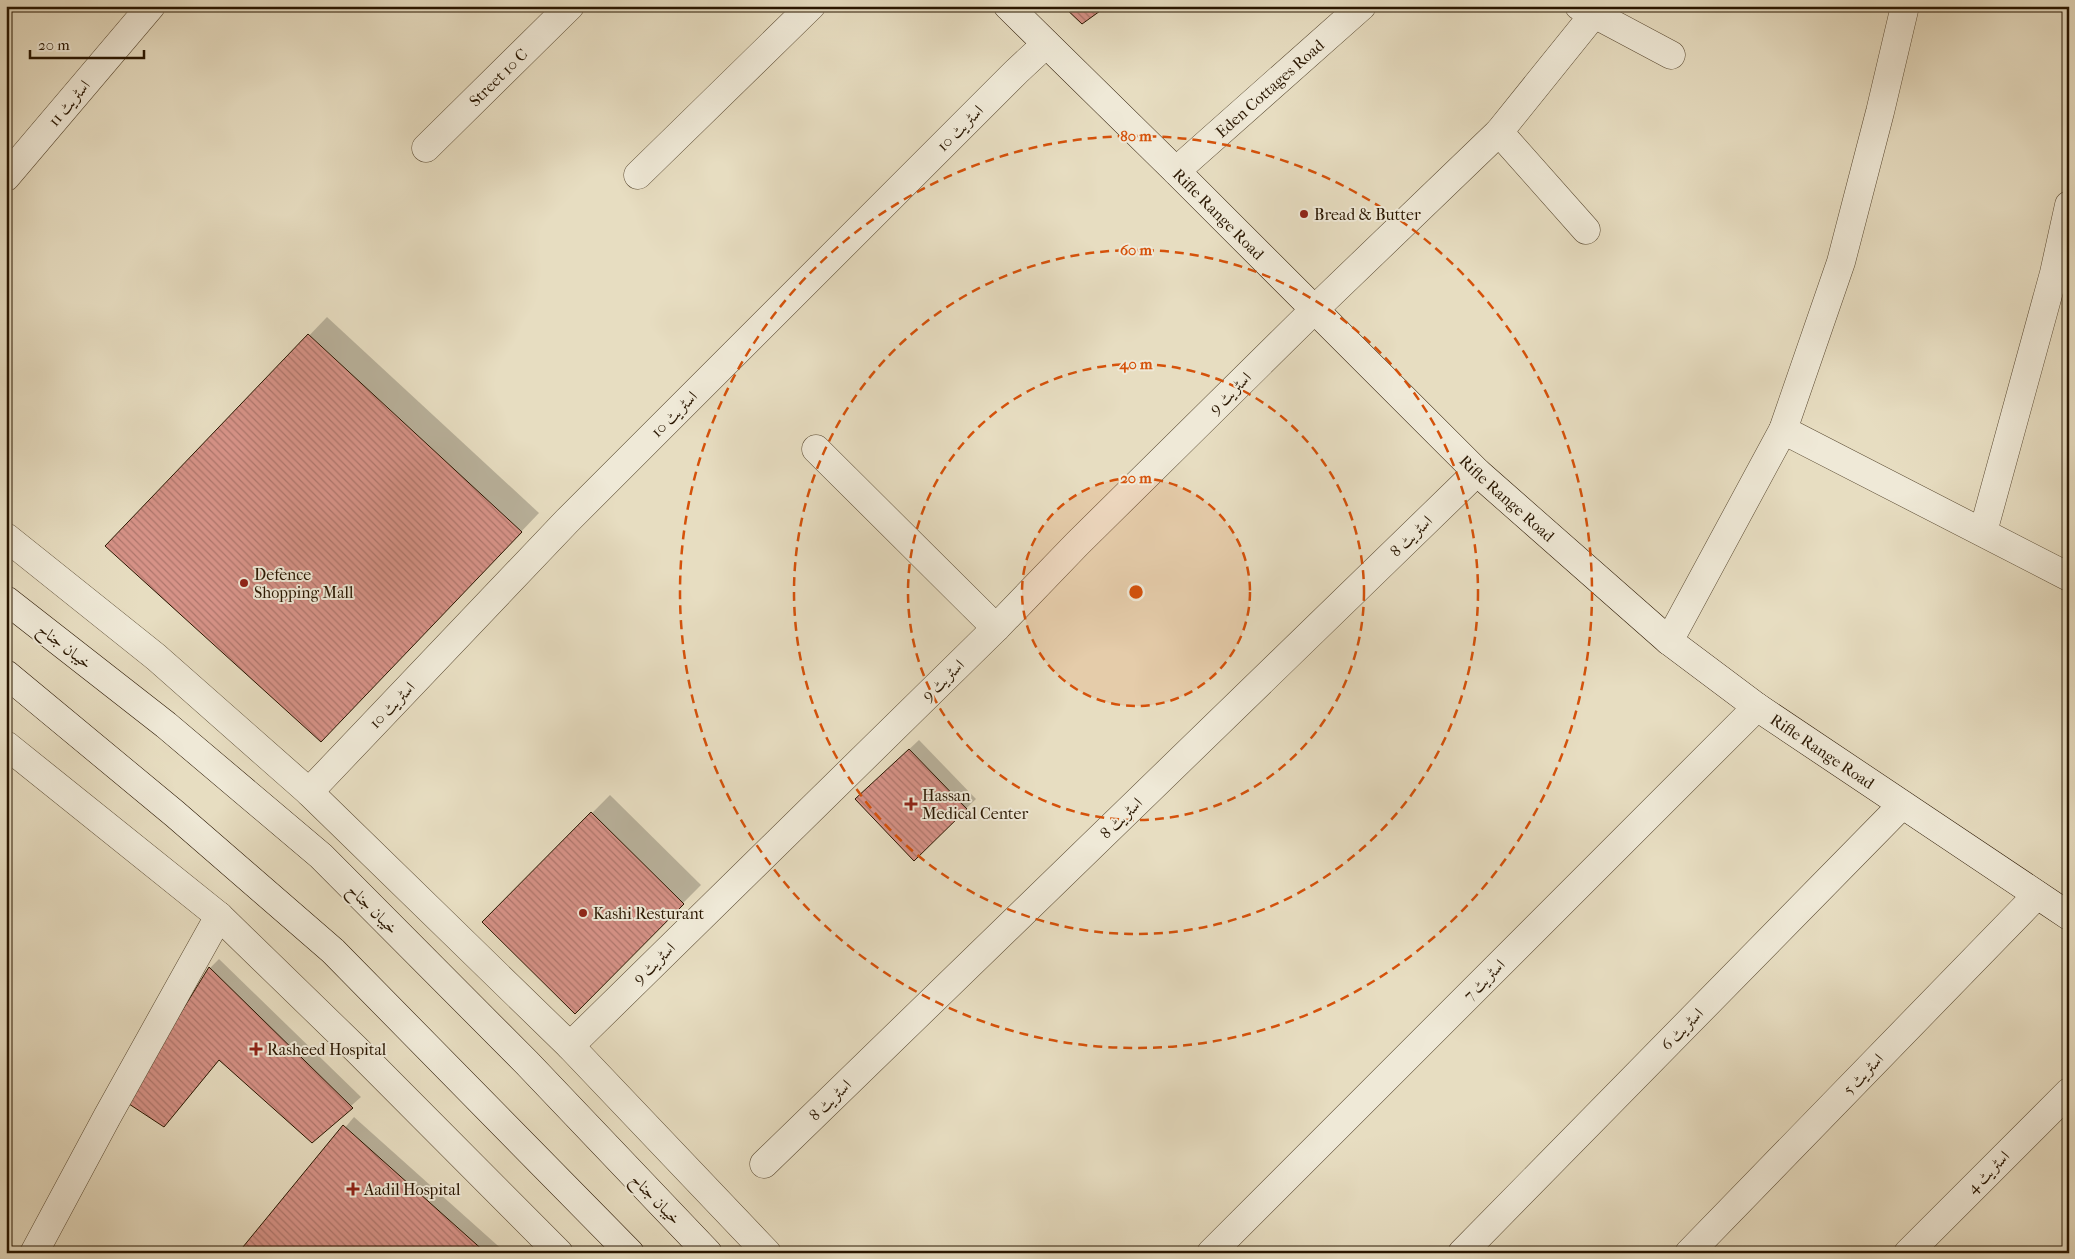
<svg xmlns="http://www.w3.org/2000/svg" width="2075" height="1259" font-family="'IM FELL French Canon',Amiri,serif">
  <style>
    .shadow { fill: #0003 }
    .building { fill: url(#building-back-hatch); stroke: #291600 }
    .lines { fill: none; stroke-linecap: round; stroke-linejoin: round }
    .street-casing { stroke: #584830; stroke-width: 29 }
    .secondary-casing { stroke: #291600; stroke-width: 29 }
    .street { stroke: #efe9d7; stroke-width: 28 }
    .secondary { stroke: #efe9d7; stroke-width: 28 }
    .ring { fill: none; stroke: #d5520b; stroke-width: 2.5; stroke-dasharray: 9 6 }
    .poi-dot { fill: #8f2418; stroke: #efe9d7; stroke-width: 2 }
    .labels { text-anchor: middle; dominant-baseline: central; stroke-width: 4; stroke-linejoin: round; paint-order: stroke }
    .street-label { font-size: 16px; fill: #291600; stroke: #efe9d7 }
    .poi-label { font-size: 16px; fill: #291600; stroke: #efe9d7; text-anchor: start }
    .centre { fill: #d5520b; stroke: #efe9d7; stroke-width: 2.5 }
    .ring-label { font-size: 15px; text-anchor: middle; font-weight: bold; fill: #d5520b; stroke: #efe9d7; stroke-width: 4; stroke-linejoin: round; paint-order: stroke }
  </style>
  <defs>
    <pattern id="building-back-hatch" width="6" height="6" patternUnits="userSpaceOnUse" patternTransform="scale(1.25)"><rect width="6" height="6" fill="#d69287"/><path d="M-1 5l2 2M0 0l6 6M5-1l2 2" fill="none" stroke="#ae766c"/></pattern>
  </defs>
  <rect width="100%" height="100%" fill="#e7ddc1"/>
  <filter id="stains"><feTurbulence type="fractalNoise" baseFrequency=".004" numOctaves="4"/><feColorMatrix values="0 0 0 0 .2 0 0 0 0 .09 0 0 0 0 .02 0 0 0 .5 -.17"/></filter>
  <radialGradient id="worn" r=".72"><stop offset=".6" stop-color="#630" stop-opacity="0"/><stop offset="1" stop-color="#630" stop-opacity=".3"/></radialGradient>
  <g class="shadow">
    <polygon points="327,317 539,513 339,722 107,546"/>
    <polygon points="919,740 976,799 914,859 866,790"/>
    <polygon points="610,795 701,885 575,1012 484,922"/>
    <polygon points="219,959 361,1097 312,1141 219,1060 173,1116 210,968"/>
    <polygon points="354,1117 506,1253 240,1253"/>
    <polygon points="186,1247 211,1253 181,1253"/>
  </g>
  <g class="building">
    <polygon points="1063,6 1107,6 1082,24"/>
    <polygon points="308,334 522,532 321,742 105,546"/>
    <polygon points="909,749 967,809 914,861 855,799"/>
    <polygon points="591,812 684,904 575,1014 482,922"/>
    <polygon points="209,967 353,1108 312,1143 219,1060 164,1127 126,1102"/>
    <polygon points="343,1125 486,1253 238,1253"/>
  </g>
  <g class="lines">
    <defs>
      <g id="street">
        <polyline points="1579,6 1671,55"/>
        <polyline points="1499,132 1586,230"/>
        <path id="s1" d="M426,148L570,6"/>
        <path id="s2" d="M1176,171L1362,6"/>
        <polyline points="638,175 811,6"/>
        <polyline points="6,177 151,6"/>
        <polyline points="1783,430 2069,577"/>
        <polyline points="816,449 996,628"/>
        <polyline points="1983,532 2054,273 2069,205"/>
        <polyline points="6,537 156,657 309,792 570,1046 767,1253"/>
        <polyline points="1669,641 1783,430 1841,262 1880,112 1905,6"/>
        <polyline points="6,745 219,916 358,1051 559,1253"/>
        <polyline points="309,792 567,521 1016,72 1046,44"/>
        <polyline points="570,1046 996,628 1077,544 1314,310 1499,132 1594,14"/>
        <polyline points="764,1164 1477,472"/>
        <polyline points="34,1253 107,1117 219,916"/>
        <polyline points="1211,1253 1757,707"/>
        <polyline points="1462,1253 1902,805"/>
        <polyline points="1689,1253 2037,895"/>
        <polyline points="1908,1253 2069,1092"/>
      </g>
      <g id="secondary">
        <path id="s3" d="M1008,6L1176,171L1477,472L1669,641L1757,707L2069,916"/>
        <polyline points="6,600 166,725 321,856 527,1063 708,1253"/>
        <polyline points="6,674 175,814 333,951 630,1253"/>
      </g>
    </defs>
    <use href="#street" class="street-casing"/>
    <use href="#secondary" class="secondary-casing"/>
    <use href="#street" class="street"/>
    <use href="#secondary" class="secondary"/>
  </g>
  <circle cx="1136" cy="592" r="114" fill="#d5520b" fill-opacity=".12"/>
  <g class="ring">
    <circle cx="1136" cy="592" r="114"/>
    <circle cx="1136" cy="592" r="228"/>
    <circle cx="1136" cy="592" r="342"/>
    <circle cx="1136" cy="592" r="456"/>
  </g>
  <g class="poi-dot">
    <circle cx="1304" cy="214" r="5"/>
    <circle cx="244" cy="583" r="5"/>
    <path d="M908.5 796.5h5v5h5v5h-5v5h-5v-5h-5v-5h5z"/>
    <circle cx="583" cy="913" r="5"/>
    <path d="M253.5 1041.5h5v5h5v5h-5v5h-5v-5h-5v-5h5z"/>
    <path d="M350.5 1181.5h5v5h5v5h-5v5h-5v-5h-5v-5h5z"/>
  </g>
  <g class="labels">
    <g class="street-label">
      <text stroke="none"><textPath href="#s1" startOffset="101">Street 10 C</textPath></text>
      <text stroke="none"><textPath href="#s2" startOffset="125">Eden Cottages Road</textPath></text>
      <text transform="translate(69 103) rotate(-50)">اسٹریٹ 11</text>
      <text transform="translate(960 128) rotate(-45)">اسٹریٹ 10</text>
      <text stroke="none"><textPath href="#s3" startOffset="296">Rifle Range Road</textPath></text>
      <text transform="translate(1230 393) rotate(-45)">اسٹریٹ 9</text>
      <text transform="translate(674 414) rotate(-45)">اسٹریٹ 10</text>
      <text stroke="none"><textPath href="#s3" startOffset="701">Rifle Range Road</textPath></text>
      <text transform="translate(1411 536) rotate(-44)">اسٹریٹ 8</text>
      <text transform="translate(65 646) rotate(38)">خیبان جناح</text>
      <text transform="translate(943 680) rotate(-44)">اسٹریٹ 9</text>
      <text transform="translate(392 705) rotate(-46)">اسٹریٹ 10</text>
      <text stroke="none"><textPath href="#s3" startOffset="1106">Rifle Range Road</textPath></text>
      <text transform="translate(1121 818) rotate(-44)">اسٹریٹ 8</text>
      <text transform="translate(373 909) rotate(45)">خیبان جناح</text>
      <text transform="translate(654 963) rotate(-44)">اسٹریٹ 9</text>
      <text transform="translate(1484 980) rotate(-45)">اسٹریٹ 7</text>
      <text transform="translate(1682 1029) rotate(-45)">اسٹریٹ 6</text>
      <text transform="translate(1863 1074) rotate(-46)">اسٹریٹ 5</text>
      <text transform="translate(830 1100) rotate(-44)">اسٹریٹ 8</text>
      <text transform="translate(1988 1172) rotate(-45)">اسٹریٹ 4</text>
      <text transform="translate(656 1199) rotate(46)">خیبان جناح</text>
    </g>
    <g class="poi-label">
      <text x="1314" y="214">Bread &amp; Butter</text>
      <text x="254" y="574">Defence<tspan x="254" dy="18">Shopping Mall</tspan></text>
      <text x="922" y="795">Hassan<tspan x="922" dy="18">Medical Center</tspan></text>
      <text x="593" y="913">Kashi Resturant</text>
      <text x="267" y="1049">Rasheed Hospital</text>
      <text x="364" y="1189">Aadil Hospital</text>
    </g>
  </g>
  <circle cx="1136" cy="592" r="8" class="centre"/>
  <g class="ring-label">
    <text x="1136" y="141">80 m</text>
    <text x="1136" y="255">60 m</text>
    <text x="1136" y="369">40 m</text>
    <text x="1136" y="483">20 m</text>
  </g>
  <rect width="2075" height="1259" fill="none" stroke="#e7ddc1" stroke-width="25"/>
  <rect x="8" y="8" width="2060" height="1244" fill="none" stroke="#291600" stroke-width="2.5"/>
  <rect x="12" y="12" width="2050" height="1234" fill="none" stroke="#291600"/>
  <path d="M30 50v8h114v-8" fill="none" stroke="#291600" stroke-width="2.5"/>
  <text x="38" y="50" font-size="15" fill="#291600" stroke="#efe9d7" stroke-width="4" paint-order="stroke">20 m</text>
  <rect width="100%" height="100%" filter="url(#stains)"/>
  <rect width="100%" height="100%" fill="url(#worn)"/>
</svg>
